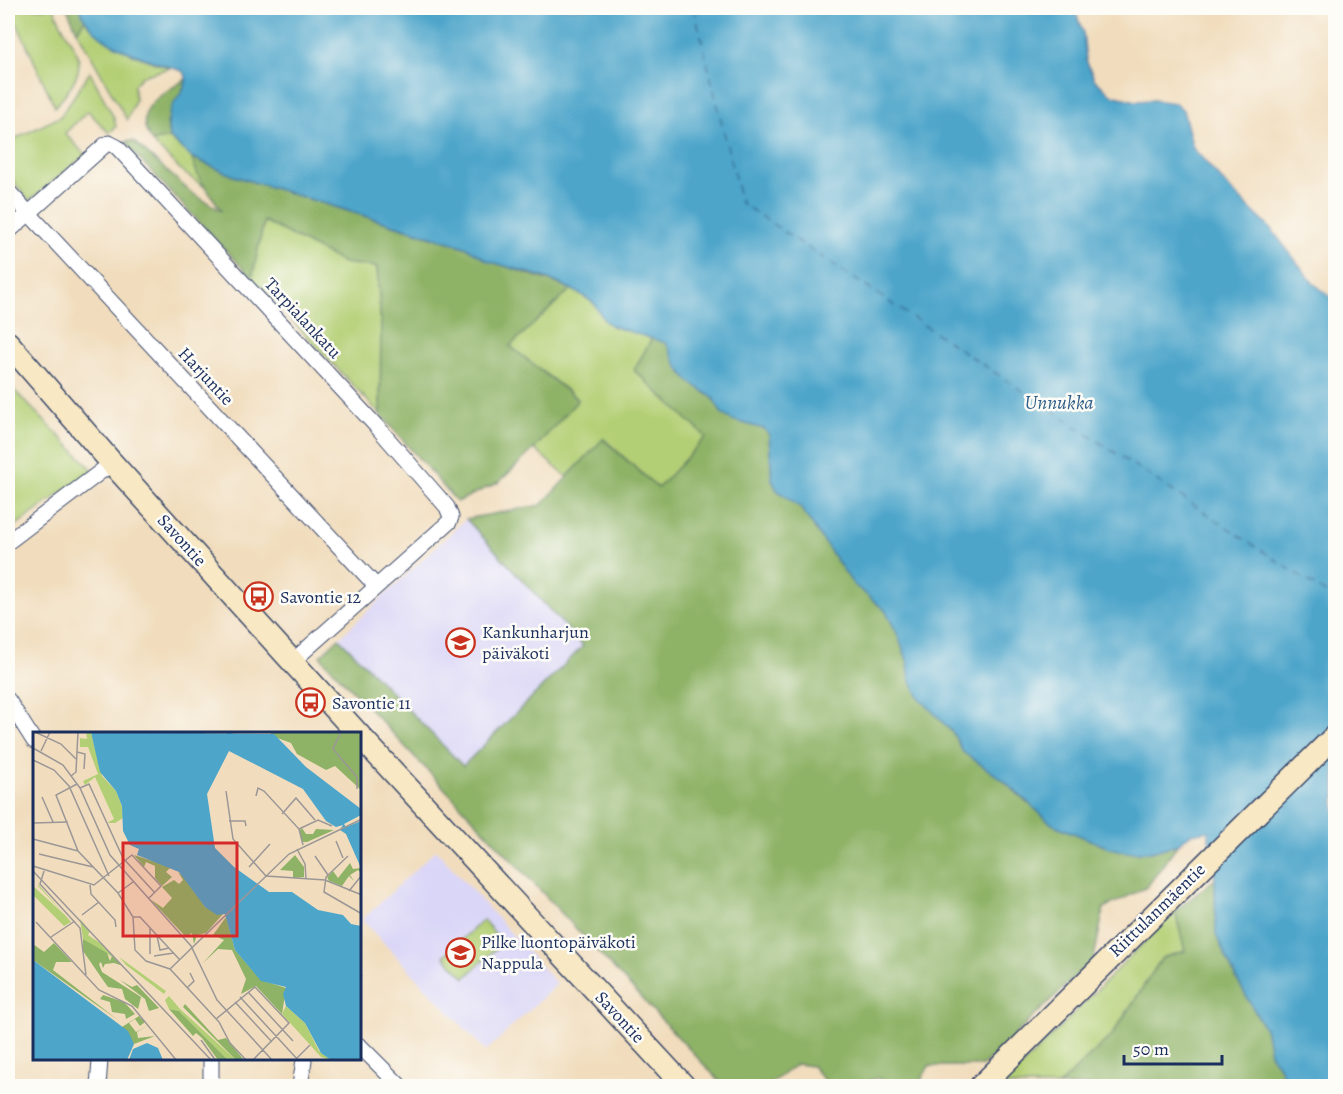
<svg xmlns="http://www.w3.org/2000/svg" width="1343" height="1094" font-family="Alegreya,serif">
  <style>
    .built { fill: #dad6f7 }
    .green { fill: #b3cf75; stroke: #677f6a; stroke-width: 1.5 }
    .forest { fill: #8eb266; stroke: #547062; stroke-width: 1.5 }
    .water { fill: #4da5ca; stroke: #346a94; stroke-width: 1.5 }
    .lines { fill: none; stroke-linecap: round; stroke-linejoin: round }
    .ferry { stroke: #2f5e89; stroke-width: 1.5; stroke-dasharray: 8 6; stroke-linecap: butt }
    .street-casing { stroke: #3b496c; stroke-width: 17 }
    .secondary-casing { stroke: #3b496c; stroke-width: 25 }
    .street { stroke: #fff; stroke-width: 15 }
    .secondary { stroke: #f8e8c3; stroke-width: 22 }
    .labels { text-anchor: middle; dominant-baseline: central; stroke-width: 5; stroke-linejoin: round; paint-order: stroke }
    .street-label { font-size: 18px; fill: #1b2f5e; stroke: #fdfcf7 }
    .poi-label { font-size: 18px; fill: #1b2f5e; stroke: #fdfcf7; text-anchor: start }
    .water-label { font-size: 20px; font-style: italic; fill: #2f5e89; stroke: #fdfcf7 }
    .inset-river { fill: none; stroke: #4da5ca; stroke-width: 3 }
    .inset-road { fill: none; stroke: #9b9797; stroke-width: 1.5 }
    .view { fill: #d62828; fill-opacity: 0.15; stroke: #d62828; stroke-width: 3 }
    .inset-edge { fill: none; stroke: #1b2f5e; stroke-width: 3 }
  </style>
  <rect width="100%" height="100%" fill="#fdfcf7"/>
  <filter id="ink" filterUnits="userSpaceOnUse"><feTurbulence type="fractalNoise" baseFrequency=".0167" numOctaves="2"/><feDisplacementMap in="SourceGraphic" scale="12" xChannelSelector="R" yChannelSelector="G"/><feConvolveMatrix kernelMatrix="1 2 1 2 8 2 1 2 1" color-interpolation-filters="sRGB"/></filter>
  <filter id="wash" filterUnits="userSpaceOnUse"><feTurbulence type="fractalNoise" baseFrequency=".008" numOctaves="4" result="noise"/><feDisplacementMap in="SourceGraphic" scale="24" xChannelSelector="R" yChannelSelector="G"/><feGaussianBlur stdDeviation="1.35" result="paint"/><feColorMatrix in="noise" values="0 0 0 0 0 0 0 0 0 0 0 0 0 0 0 0 0 1.4 0 .05"/><feComposite in="paint" operator="in"/></filter>
  <g filter="url(#wash)">
    <rect width="100%" height="100%" fill="#f1ddbd"/>
    <g class="built">
      <polygon points="466,519 583,646 463,766 339,638"/>
      <polygon points="436,850 557,984 486,1051 362,920"/>
    </g>
    <g class="green">
      <path d="M10,8H54C74,58 98,57 55,107Z"/>
      <polygon points="85,19 88,25 131,54 170,68 142,76 134,85 135,101 127,120 77,31"/>
      <polygon points="90,72 114,118 116,127 109,133 88,111 65,133 85,155 29,201 8,174 8,142 60,117"/>
      <polygon points="169,138 191,157 206,188 184,173 152,142"/>
      <polygon points="264,220 344,263 377,267 381,326 380,414 252,278"/>
      <polygon points="571,289 593,302 605,321 612,326 652,338 634,370 707,437 658,488 604,439 567,477 534,449 578,399 510,346"/>
      <polygon points="8,384 93,470 8,531"/>
      <polygon points="1175,911 1185,951 1162,958 1112,1035 1058,1086 1002,1086"/>
      <polygon points="483,920 503,942 465,978 444,956"/>
    </g>
    <g class="forest">
      <polygon points="67,8 80,8 85,19 77,31"/>
      <path d="M188,78L167,122L169,138L152,142C129,108 163,94 188,78Z"/>
      <path d="M126,141H133L193,194L222,211L199,178L191,157L234,176L468,248C499,269 537,274 571,289L510,346L578,400L534,449L499,482L457,502L380,414L381,326L377,267L344,263L264,221L252,278L132,151Z"/>
      <polygon points="652,338 666,343 690,382 713,398 722,414 764,429 769,434 772,480 777,490 800,507 853,583 885,610 897,633 908,662 910,679 919,697 953,733 963,752 1003,780 1027,803 1151,852 1178,844 1147,887 1104,908 1094,958 983,1066 929,1066 918,1086 891,1086 877,1078 868,1081 867,1086 829,1086 812,1066 797,1064 767,1086 724,1086 320,656 339,638 463,766 583,646 466,519 541,505 603,439 658,488 706,437 634,370"/>
      <polygon points="1215,879 1216,935 1236,978 1266,1031 1270,1053 1279,1066 1285,1080 1284,1086 1058,1086 1112,1035 1162,958 1185,951 1175,911"/>
    </g>
    <path class="water" d="M80,8H1074L1083,32L1086,60L1095,80L1112,95L1136,101L1153,100L1175,103L1183,110L1193,148L1227,186L1272,230L1313,283L1335,300V1086H1284L1285,1080L1279,1066L1270,1053L1266,1031L1236,978L1216,935L1215,879L1208,831L1191,834L1178,844L1151,852H1125L1107,847L1052,824L1003,780L963,752L953,733L919,697L910,679L908,662L897,633L885,610L853,584L800,507L777,490L772,480L769,434L764,429L732,420L722,414L713,398L690,382L679,369L666,343L612,326L605,321L593,302L571,289L546,278L488,261L468,248L447,241L234,176L191,157L169,137C168,127 167,119 171,109C176,96 192,86 184,72C151,59 91,47 80,8Z"/>
    <g class="lines">
      <polyline class="ferry" points="694,8 741,203 1336,600"/>
    </g>
  </g>
  <g filter="url(#ink)">
    <g class="lines">
      <defs>
        <g id="street">
          <polyline points="8,191 376,586"/>
          <polyline points="8,232 105,145 109,143 117,147 379,429 447,507 451,517 449,522 293,661"/>
          <polyline points="8,542 112,463"/>
          <polyline points="8,700 34,741"/>
          <polyline points="360,1046 400,1086"/>
          <polyline points="98,1086 100,1060"/>
          <polyline points="211,1086 211,1060"/>
          <polyline points="300,1086 304,1060"/>
        </g>
        <g id="secondary">
          <polyline points="8,343 112,463 358,734"/>
          <polyline points="360,736 684,1086"/>
          <polyline points="981,1086 1336,735"/>
        </g>
      </defs>
      <use href="#street" class="street-casing"/>
      <use href="#secondary" class="secondary-casing"/>
      <use href="#street" class="street"/>
      <use href="#secondary" class="secondary"/>
    </g>
  </g>
  <defs>
    <symbol id="bus-ring" viewBox="-11 -11 22 22"><circle r="9.5" fill="#fdfcf7" stroke="#c8321e" stroke-width="1.5"/><path d="M-5-6H5V4H4V6H2V4H-2V6H-4V4H-5ZM-3.5-4V0h7V-4ZM-3.5 1.2v1.5H-2V1.2ZM2 1.2v1.5H3.5V1.2Z" fill="#c8321e"/></symbol>
    <symbol id="school-ring" viewBox="-11 -11 22 22"><circle r="9.5" fill="#fdfcf7" stroke="#c8321e" stroke-width="1.5"/><path d="M0-5L7-2L0 1L-7-2ZM-4 1L0 2.5L4 1V4Q0 6-4 4Z" fill="#c8321e"/></symbol>
  </defs>
  <g fill-rule="evenodd">
    <use href="#bus-ring" x="242" y="580" width="33" height="33"/>
    <use href="#school-ring" x="444" y="626" width="33" height="33"/>
    <use href="#bus-ring" x="294" y="686" width="33" height="33"/>
    <use href="#school-ring" x="444" y="936" width="33" height="33"/>
  </g>
  <g class="labels">
    <g class="street-label">
      <text transform="translate(303 318) rotate(47)">Tarpialankatu</text>
      <text transform="translate(206 376) rotate(47)">Harjuntie</text>
      <text transform="translate(182 540) rotate(48)">Savontie</text>
      <text transform="translate(1157 910) rotate(-44)">Riittulanmäentie</text>
      <text transform="translate(620 1017) rotate(47)">Savontie</text>
    </g>
    <g class="poi-label">
      <text x="280" y="597">Savontie 12</text>
      <text x="482" y="632">Kankunharjun<tspan x="482" dy="21">päiväkoti</tspan></text>
      <text x="332" y="703">Savontie 11</text>
      <text x="481" y="942">Pilke luontopäiväkoti<tspan x="481" dy="21">Nappula</tspan></text>
    </g>
    <g class="water-label">
      <text x="1059" y="402">Unnukka</text>
    </g>
  </g>
  <g transform="translate(33 732)">
    <rect width="328" height="328" fill="#f1ddbd"/>
    <path d="M53,0H58L69,44L83,59L89,74L90,86L82,91H74L81,87L62,45L52,53L50,49L65,42L55,15H47V6L54,7ZM6,146L5,152L38,190L31,194L0,163V154L33,184L5,154ZM47,187L57,199L55,203L70,213L84,228L50,207ZM86,225L133,259L131,262L93,233ZM136,264L147,277L203,328H195L146,279L136,277L132,268ZM253,274L272,291L286,319L298,328L288,325L249,282Z" fill="#b3cf75"/>
    <path d="M237,0H328V58L302,34L293,38L264,22L258,11L239,4ZM269,96L273,102H280L283,97L301,98L274,110H270L266,99ZM101,123L138,135L133,140L139,145L129,154L122,146V134L113,130L111,135ZM262,123L271,135V145L260,146V139L247,138ZM317,131L320,137L328,136V141L325,138L317,143L321,149L316,144L309,154L296,149L294,145L300,139L305,146ZM145,140L155,148L172,175L190,182L173,201L164,203L161,212L159,201L153,205L117,167L130,176L139,166L129,155L141,148L146,152L150,148ZM193,185L202,218L228,248L253,256L249,282L223,254L208,262L213,247L199,218L185,217L170,231L191,208L180,203ZM50,207L74,221L77,229L79,224L90,234L81,231L72,232L70,236L68,230L66,232L69,240L108,265L105,277L92,267L89,257L75,255L70,248L50,219ZM21,211L39,230H23L20,238L85,288L0,228V212L11,220ZM87,248L99,255L104,253L126,276L116,279L112,267ZM70,263L91,270L102,282L93,287L92,282L79,280L77,270L67,267ZM152,272L185,308L193,306L210,327L203,328L150,275ZM136,277L146,279L195,328H185L169,306L163,301L160,304ZM106,284L112,290L107,294L102,287L96,291L103,300L114,294L104,300L105,306L122,304L101,312L89,295Z" fill="#8eb266"/>
    <path d="M58,0L241,2L273,35L328,77V83L311,92L313,95L328,89V136L313,102L307,98L310,93L303,95L293,89L270,57L196,19L174,62L182,116L201,135L236,160H259L285,178L310,183L318,192L328,194V328H298L288,321L272,291L253,274L250,262L253,255L228,249L202,218L192,182L184,183L172,175L146,140L104,123L106,117L97,113L90,99L89,74L83,59L67,40ZM0,228L95,299L101,312L94,328H0ZM114,311L125,316L130,328H96L100,317Z" fill="#4da5ca"/>
    <path class="inset-river" d="M169,0L146,30L138,66L153,128L208,165M194,0L263,41L300,76M212,168L329,245"/>
    <path class="inset-road" d="M2,0L28,12L43,27M308,0L300,17L324,45V57M0,16L30,33L47,56L77,123L158,214L184,268L240,329M8,19L17,0M44,20L52,22L51,37M0,28L21,38L36,54L76,144M38,44L43,40L45,0M44,52L23,63L45,119L85,161L100,185L102,218L113,229L137,237L186,290L197,311L214,329M47,56L56,52L90,126L122,161M193,59L200,107L233,144L292,148L329,163M223,64L225,56L231,59L266,97L270,113M9,65L20,90M249,82L263,66L282,88M196,89H212L213,94M0,91L35,90M266,97L285,88L299,94M0,107L45,119M303,109L310,126M264,117L272,132L273,147M6,122L60,135M282,124L295,143M315,124L293,145L291,160L329,182M0,134L61,153L99,123L128,154L115,167M216,135L237,112M0,139L179,329M11,139L7,152L47,196L53,243M57,153L58,162L82,188L83,195M316,159L329,143M85,161L100,150M49,183L66,170M100,185H107L147,228M3,190L66,258L99,274L144,329M117,196V222M124,204L127,218L136,216M18,205L42,189M121,224L141,221M137,237L256,122L329,87M154,256L161,249L157,241M215,260L260,309M207,265L266,329M202,270L239,310M183,287L222,255L256,291L219,329M168,308L183,329M261,329L277,313"/>
    <path class="view" d="M90,111H204V204H90Z"/>
    <rect width="328" height="328" class="inset-edge"/>
  </g>
  <rect width="1343" height="1094" fill="none" stroke="#fdfcf7" stroke-width="30"/>
  <path d="M1124 1055v9h98v-9" fill="none" stroke="#1b2f5e" stroke-width="3"/>
  <text x="1133" y="1055" font-size="18" fill="#1b2f5e" stroke="#fdfcf7" stroke-width="4.5" paint-order="stroke">50 m</text>
</svg>
